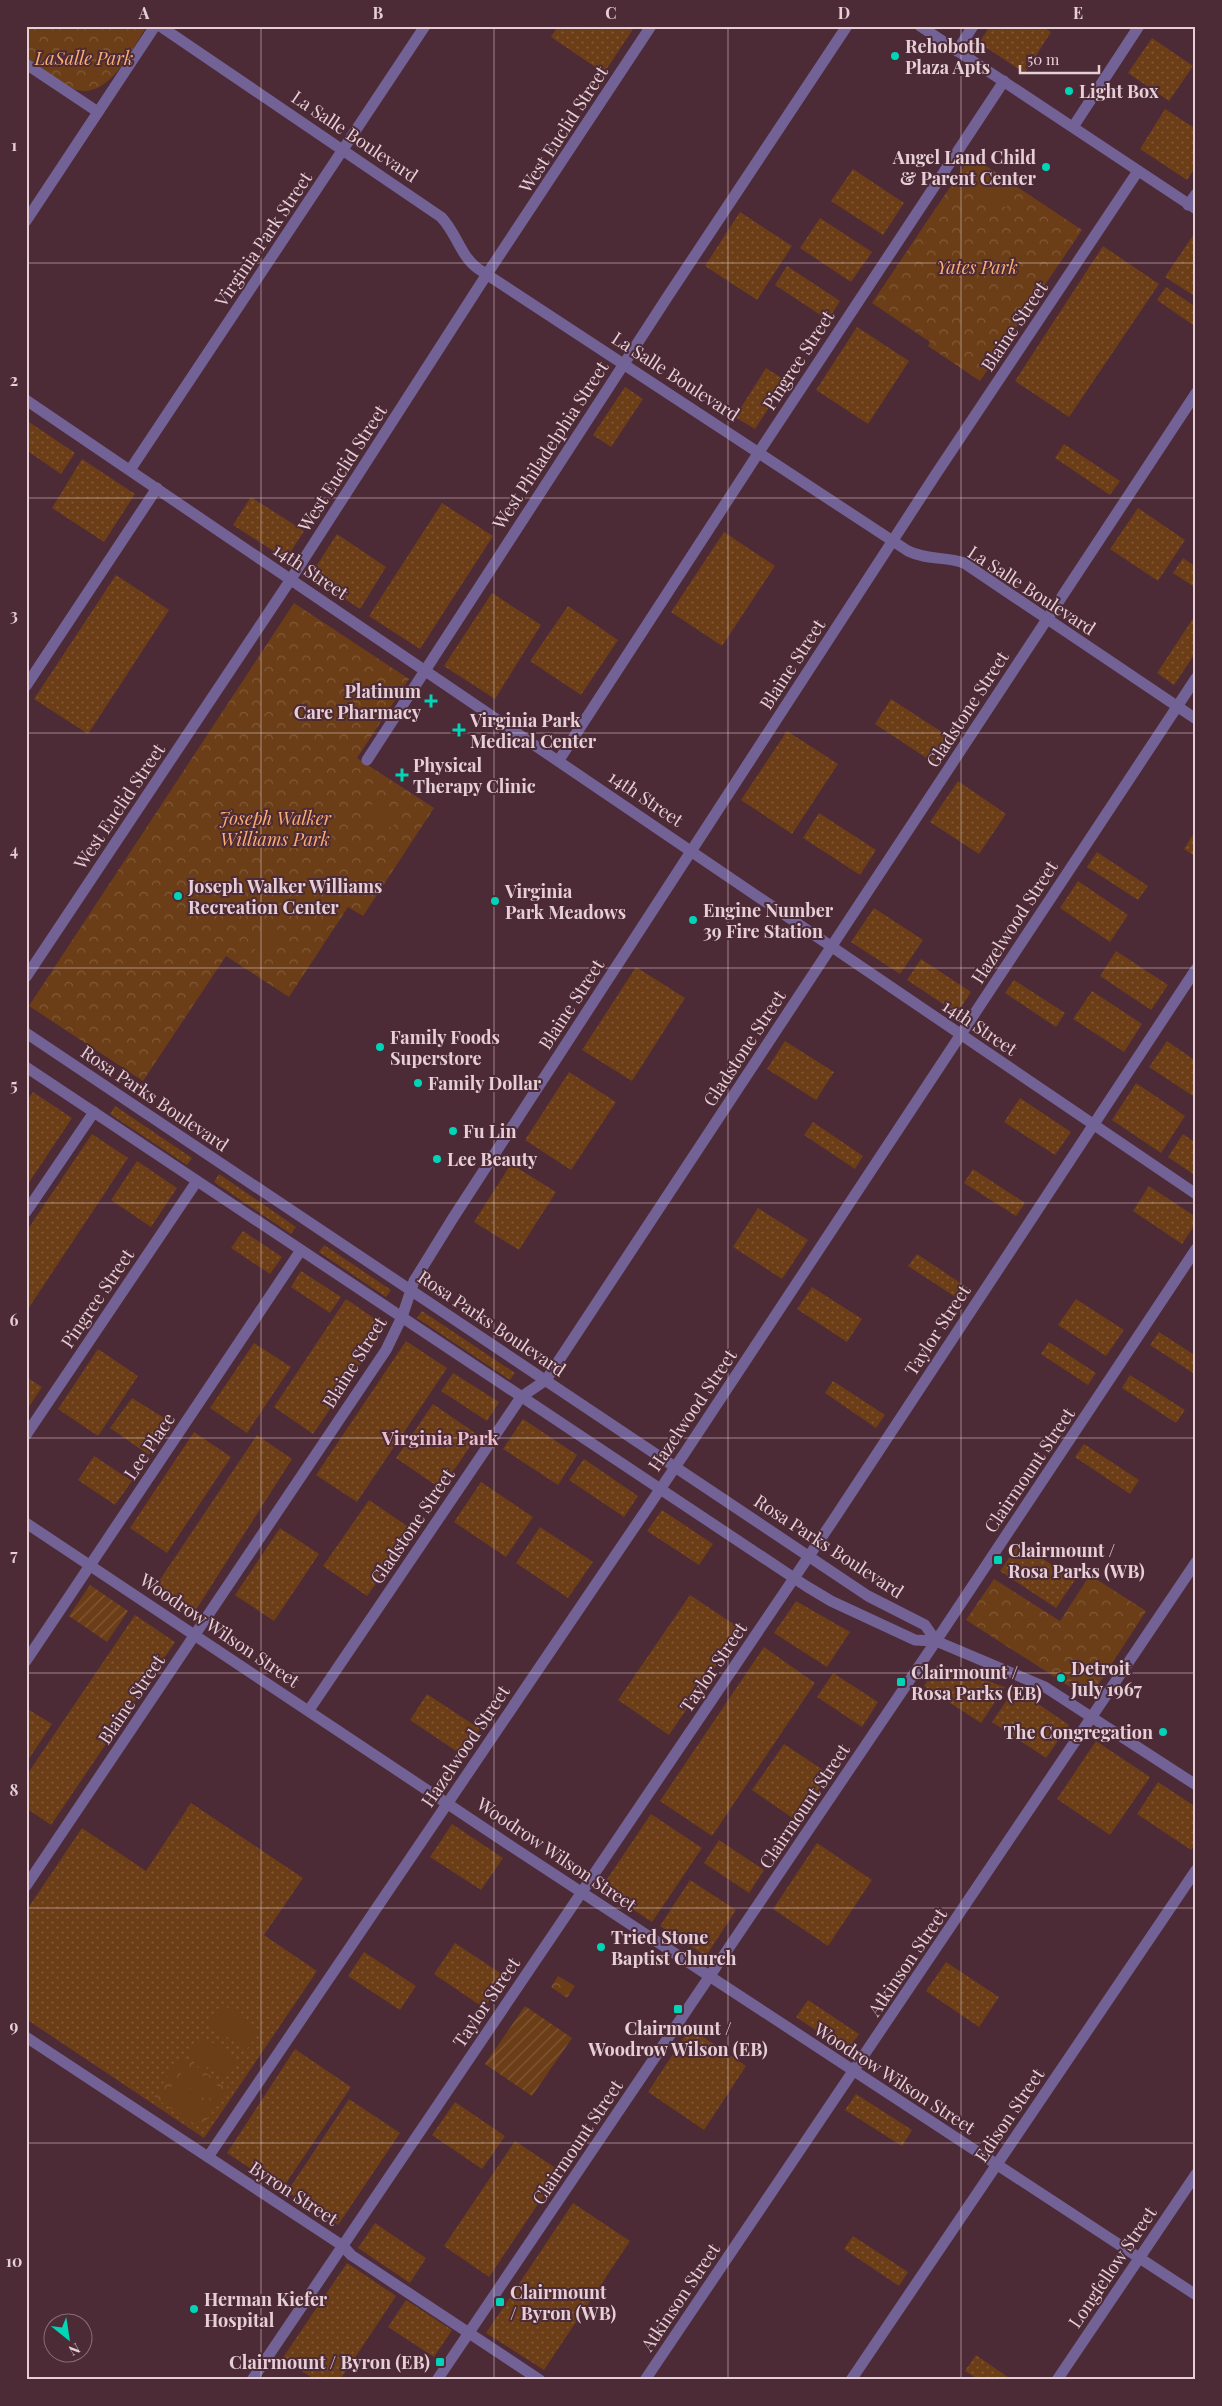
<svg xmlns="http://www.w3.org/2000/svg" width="1222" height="2406" font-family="'Playfair Display',serif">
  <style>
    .grass { fill: url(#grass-dots) }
    .park { fill: url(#park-crowns) }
    .garden { fill: url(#garden-furrows) }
    .pitch { fill: #6c3e17 }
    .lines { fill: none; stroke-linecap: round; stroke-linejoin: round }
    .minor { stroke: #726295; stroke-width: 11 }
    .grid { fill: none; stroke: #e6cfd6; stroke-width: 1; stroke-opacity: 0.55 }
    .poi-dot { fill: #00d5b7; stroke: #4c2a36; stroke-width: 2 }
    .labels { text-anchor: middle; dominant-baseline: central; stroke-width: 4; stroke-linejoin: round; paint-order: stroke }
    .poi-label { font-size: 18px; font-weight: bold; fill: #e6cfd6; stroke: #4c2a36; text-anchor: start }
    .park-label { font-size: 18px; font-style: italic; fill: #fbae73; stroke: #4c2a36 }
    .street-label { font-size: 18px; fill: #e6cfd6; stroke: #4c2a36 }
    .neighbourhood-label { font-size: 19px; font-weight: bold; fill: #eabdcb; stroke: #4c2a36 }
    .neatline { fill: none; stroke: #e6cfd6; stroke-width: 2 }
    .grid-label { font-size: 16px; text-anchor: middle; font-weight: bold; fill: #e6cfd6 }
  </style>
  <defs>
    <pattern id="grass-dots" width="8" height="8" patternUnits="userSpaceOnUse" patternTransform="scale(1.25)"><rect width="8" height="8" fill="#6c3e17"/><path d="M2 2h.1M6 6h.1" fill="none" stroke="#815938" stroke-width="1.8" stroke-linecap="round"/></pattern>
    <pattern id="park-crowns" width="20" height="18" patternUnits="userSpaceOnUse" patternTransform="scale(1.25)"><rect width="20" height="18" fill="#6c3e17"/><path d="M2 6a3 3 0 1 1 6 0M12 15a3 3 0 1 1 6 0" fill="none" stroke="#815938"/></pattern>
    <pattern id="garden-furrows" width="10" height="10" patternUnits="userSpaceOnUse" patternTransform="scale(1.25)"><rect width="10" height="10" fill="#6c3e17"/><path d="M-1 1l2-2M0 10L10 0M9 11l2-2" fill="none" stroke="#815938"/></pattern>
  </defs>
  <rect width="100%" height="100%" fill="#4c2a36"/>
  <g class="grass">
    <polygon points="558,26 635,26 604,73 551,37"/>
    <polygon points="990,26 1042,26 1051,32 1025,73 979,43"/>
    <polygon points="1152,38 1193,66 1169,101 1128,73"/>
    <polygon points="1165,109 1196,129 1196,166 1187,180 1140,149"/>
    <polygon points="853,169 904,203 883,235 831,201"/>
    <polygon points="740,212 792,246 757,300 705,266"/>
    <polygon points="820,218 872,252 851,282 800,248"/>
    <polygon points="1194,234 1196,235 1196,297 1165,277"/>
    <polygon points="1103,246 1159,284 1069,417 1015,381"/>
    <polygon points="787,266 840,301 828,320 775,285"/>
    <polygon points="1166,287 1196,307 1196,327 1157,300"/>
    <polygon points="857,327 909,361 868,424 816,390"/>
    <polygon points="766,368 786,381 755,429 735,417"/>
    <polygon points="625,387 643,399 611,447 593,435"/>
    <polygon points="26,420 75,453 61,474 26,450"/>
    <polygon points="1064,444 1120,481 1110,495 1055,458"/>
    <polygon points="82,459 135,494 104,542 52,508"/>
    <polygon points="251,497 304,531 286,559 233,525"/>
    <polygon points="442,503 493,536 420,649 369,616"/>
    <polygon points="1138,508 1185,540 1158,581 1110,549"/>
    <polygon points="724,532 775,566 722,646 671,612"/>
    <polygon points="337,534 386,567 360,609 310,576"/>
    <polygon points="1183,558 1196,567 1196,588 1173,573"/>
    <polygon points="116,575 169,610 88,734 34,699"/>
    <polygon points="492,593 541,625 495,699 444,666"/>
    <polygon points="568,606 618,640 581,695 530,661"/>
    <polygon points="1194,617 1196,619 1196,652 1174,685 1157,673"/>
    <polygon points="891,699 951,738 934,763 875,724"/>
    <polygon points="787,731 838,764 792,834 741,800"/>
    <polygon points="958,781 1006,814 979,854 930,822"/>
    <polygon points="819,813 876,850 860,875 803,838"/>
    <polygon points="1194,833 1196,834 1196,857 1184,849"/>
    <polygon points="1097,852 1148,886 1138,900 1087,867"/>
    <polygon points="1078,881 1128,915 1110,942 1060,908"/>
    <polygon points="874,908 923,940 900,974 851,942"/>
    <polygon points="1116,951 1168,985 1151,1010 1100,976"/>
    <polygon points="921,959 971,992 957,1013 907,980"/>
    <polygon points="636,967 685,998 632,1081 582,1050"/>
    <polygon points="1014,980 1065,1013 1056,1027 1005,993"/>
    <polygon points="1092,991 1142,1024 1124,1052 1073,1019"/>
    <polygon points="785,1041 834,1072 816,1100 767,1069"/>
    <polygon points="1167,1041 1196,1061 1196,1098 1149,1067"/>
    <polygon points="569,1072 616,1102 571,1170 525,1140"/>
    <polygon points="1136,1083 1185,1116 1161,1153 1112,1120"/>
    <polygon points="33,1092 72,1118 26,1187 26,1102"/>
    <polygon points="1020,1098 1071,1132 1055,1155 1004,1122"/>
    <polygon points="115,1106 192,1158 187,1165 110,1114"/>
    <polygon points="813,1122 863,1156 855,1169 804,1135"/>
    <polygon points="92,1134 128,1158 26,1312 26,1232"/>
    <polygon points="1183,1134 1196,1143 1196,1176 1168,1157"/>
    <polygon points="137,1161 177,1188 151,1227 111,1200"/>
    <polygon points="511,1164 556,1192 519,1250 474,1222"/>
    <polygon points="973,1169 1025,1203 1016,1216 964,1183"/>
    <polygon points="219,1174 296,1227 291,1234 214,1182"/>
    <polygon points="1149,1186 1196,1217 1196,1223 1182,1244 1133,1211"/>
    <polygon points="758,1208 808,1240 782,1279 733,1247"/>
    <polygon points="243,1231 282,1257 270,1274 231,1248"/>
    <polygon points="324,1245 391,1290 386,1297 319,1252"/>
    <polygon points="917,1254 968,1288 960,1300 908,1266"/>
    <polygon points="301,1271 341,1297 330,1313 291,1287"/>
    <polygon points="812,1287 862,1319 847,1342 797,1309"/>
    <polygon points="346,1299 384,1325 377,1340 313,1434 274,1407"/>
    <polygon points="1076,1299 1124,1330 1106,1356 1058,1325"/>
    <polygon points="422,1311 515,1373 510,1380 417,1318"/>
    <polygon points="1159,1332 1196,1356 1196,1375 1150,1345"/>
    <polygon points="406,1341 447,1368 357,1502 316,1475"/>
    <polygon points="1049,1342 1096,1373 1088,1385 1041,1354"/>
    <polygon points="254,1343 291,1367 247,1433 210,1408"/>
    <polygon points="98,1349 138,1376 98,1436 58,1409"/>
    <polygon points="453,1373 499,1402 487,1421 441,1391"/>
    <polygon points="1130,1375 1185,1410 1176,1423 1122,1388"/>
    <polygon points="26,1377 42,1387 26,1411"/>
    <polygon points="833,1381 885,1415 876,1428 825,1393"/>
    <polygon points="132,1398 169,1421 149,1455 110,1428"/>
    <polygon points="433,1404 478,1435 441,1489 396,1458"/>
    <polygon points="523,1419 577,1455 558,1485 503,1449"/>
    <polygon points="194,1432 231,1457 167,1553 130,1528"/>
    <polygon points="257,1435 292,1459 192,1616 153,1590"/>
    <polygon points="1084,1444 1139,1480 1130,1494 1075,1457"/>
    <polygon points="94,1456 132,1481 115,1505 78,1480"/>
    <polygon points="584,1459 638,1496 624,1517 569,1480"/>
    <polygon points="481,1482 533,1517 506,1557 454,1522"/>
    <polygon points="369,1500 413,1530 367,1596 323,1566"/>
    <polygon points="662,1510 713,1544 699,1565 647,1531"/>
    <polygon points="540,1527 593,1562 568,1598 516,1563"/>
    <polygon points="280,1528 319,1554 274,1621 235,1595"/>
    <polygon points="1019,1543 1075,1580 1056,1608 1000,1571"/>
    <polygon points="690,1595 741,1629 669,1735 618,1700"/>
    <polygon points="796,1601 850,1632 827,1667 774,1633"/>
    <polygon points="135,1615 175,1642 51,1825 26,1808 26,1776"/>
    <polygon points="764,1647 815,1683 712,1836 660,1801"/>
    <polygon points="938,1664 1005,1687 981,1723 924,1686"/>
    <polygon points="833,1673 878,1702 862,1727 817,1697"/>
    <polygon points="1015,1688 1069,1725 1046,1758 992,1722"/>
    <polygon points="427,1694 480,1729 462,1755 410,1720"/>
    <polygon points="26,1708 52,1724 26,1763"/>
    <polygon points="1096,1741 1150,1777 1110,1835 1057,1799"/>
    <polygon points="784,1744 829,1774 797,1821 752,1790"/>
    <polygon points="1158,1782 1196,1807 1196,1844 1191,1850 1137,1814"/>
    <polygon points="191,1803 303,1878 264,1935 317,1971 204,2138 26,2019 26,1911 82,1828 146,1871"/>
    <polygon points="651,1814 702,1848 652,1922 601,1888"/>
    <polygon points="452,1824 503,1858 481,1890 430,1857"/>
    <polygon points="719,1840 764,1870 749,1893 704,1863"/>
    <polygon points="817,1843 872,1880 828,1946 773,1909"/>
    <polygon points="690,1880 736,1910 706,1956 660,1926"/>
    <polygon points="455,1943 506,1977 484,2008 434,1974"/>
    <polygon points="364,1952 416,1986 400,2010 348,1976"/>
    <polygon points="946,1962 999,1997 979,2027 926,1991"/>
    <polygon points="808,2000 859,2034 847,2051 796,2017"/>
    <polygon points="690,2028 746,2066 704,2130 648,2092"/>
    <polygon points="295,2049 351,2087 282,2189 227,2153"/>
    <polygon points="856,2094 912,2130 902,2146 845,2110"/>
    <polygon points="349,2099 400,2133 338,2225 287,2192"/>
    <polygon points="455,2102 505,2136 482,2169 432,2135"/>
    <polygon points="515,2141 560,2171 489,2277 444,2246"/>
    <polygon points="573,2203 630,2241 544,2370 486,2333"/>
    <polygon points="375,2223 426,2258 410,2283 358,2248"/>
    <polygon points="853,2236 908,2272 899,2286 844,2249"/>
    <polygon points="347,2263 396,2296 340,2380 316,2380 282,2359"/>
    <polygon points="406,2300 452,2330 434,2357 388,2327"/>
    <polygon points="976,2355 1012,2380 979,2380 965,2371"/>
  </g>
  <g class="park">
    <path d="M26,26H147C130,51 107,106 69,87C54,80 40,68 26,59Z"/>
    <polygon points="971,156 1082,230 980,381 928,346 930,342 872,303"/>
    <polygon points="294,603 409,679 357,758 434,808 363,916 348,907 289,997 226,956 143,1081 29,1006"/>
    <polygon points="1090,1575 1146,1611 1089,1699 966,1620 994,1579 1060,1621"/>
    <polygon points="558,1976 575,1986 567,1998 551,1987"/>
    <polygon points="181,2056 228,2088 201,2128 154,2097"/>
  </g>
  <g class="garden">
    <polygon points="90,1585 128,1611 107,1642 69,1616"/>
    <polygon points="525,2006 572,2038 532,2096 485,2064"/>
  </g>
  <g class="pitch">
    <polygon points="979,170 1012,193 1012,202 1006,207 998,206 970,186"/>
    <polygon points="375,800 399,816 392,828 367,812"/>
    <polygon points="270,924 282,933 265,956 253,948"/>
    <polygon points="222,2004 260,2031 246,2050 208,2024"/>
    <polygon points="201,2035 238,2060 225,2079 188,2054"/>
    <polygon points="187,2065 218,2086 208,2101 177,2079"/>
    <polygon points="174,2083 206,2104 196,2119 164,2098"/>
  </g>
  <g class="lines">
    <g class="minor">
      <path d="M160,26L441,217C456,232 460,255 477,268L908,551C929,561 945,556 964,563L1196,719"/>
      <polyline points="920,26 1196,209"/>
      <polyline points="957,51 973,26"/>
      <polyline points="26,64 98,112"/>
      <polyline points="1073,127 1139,26"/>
      <polyline points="1188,205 1196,194"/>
      <polyline points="26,221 155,26"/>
      <polyline points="26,400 1196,1194"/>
      <polyline points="130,470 425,26"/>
      <polyline points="26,686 157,488"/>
      <polyline points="367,760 668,296 847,26"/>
      <polyline points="559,760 759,452 1004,81"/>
      <polyline points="26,977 291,579 487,274 651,26"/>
      <polyline points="26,1033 868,1596 925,1625 936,1641"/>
      <polyline points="26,1067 806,1586 831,1601 915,1640 936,1641 1045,1687 1196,1785"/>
      <polyline points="26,1212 94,1112"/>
      <polyline points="26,1435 197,1181"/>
      <polyline points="26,1523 514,1848 1196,2295"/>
      <polyline points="26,1661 301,1250"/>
      <polyline points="309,1710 521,1397 546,1380 1196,393"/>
      <polyline points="26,1886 386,1350 402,1317 414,1281 453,1218 936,474 1138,171"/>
      <polyline points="26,2037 343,2246 351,2255 540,2380"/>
      <polyline points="208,2157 684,1454 1196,678"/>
      <polyline points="252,2380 832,1522 1196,969"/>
      <polyline points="437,2380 936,1641 1196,1249"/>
      <polyline points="645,2380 1196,1562"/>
      <polyline points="851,2380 1196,1870"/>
      <polyline points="1057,2380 1196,2174"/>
    </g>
  </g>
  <path class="grid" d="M261,26V2380M494,26V2380M728,26V2380M961,26V2380M26,263H1196M26,498H1196M26,733H1196M26,968H1196M26,1203H1196M26,1438H1196M26,1673H1196M26,1908H1196M26,2143H1196"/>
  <g class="poi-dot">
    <circle cx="895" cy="56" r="5"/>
    <circle cx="1069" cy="91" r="5"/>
    <circle cx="1046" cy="167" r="5"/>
    <path d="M428.5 693.5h5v5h5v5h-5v5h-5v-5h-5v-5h5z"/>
    <path d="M456.5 722.5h5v5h5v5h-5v5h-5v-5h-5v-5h5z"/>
    <path d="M399.5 767.5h5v5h5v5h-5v5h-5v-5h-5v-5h5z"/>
    <circle cx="178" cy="896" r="5"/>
    <circle cx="495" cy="901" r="5"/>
    <circle cx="693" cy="920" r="5"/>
    <circle cx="380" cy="1047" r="5"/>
    <circle cx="418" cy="1083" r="5"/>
    <circle cx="453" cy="1131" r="5"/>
    <circle cx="437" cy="1159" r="5"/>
    <rect x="993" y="1555" width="10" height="10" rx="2.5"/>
    <circle cx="1061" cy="1678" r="5"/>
    <rect x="896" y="1677" width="10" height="10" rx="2.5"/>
    <circle cx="1163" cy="1732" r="5"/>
    <circle cx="601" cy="1947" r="5"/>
    <rect x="673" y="2004" width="10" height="10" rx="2.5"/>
    <rect x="495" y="2297" width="10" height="10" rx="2.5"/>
    <circle cx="194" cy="2309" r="5"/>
    <rect x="435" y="2357" width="10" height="10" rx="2.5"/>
  </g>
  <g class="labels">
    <g class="poi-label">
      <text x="905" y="46">Rehoboth<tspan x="905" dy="21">Plaza Apts</tspan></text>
      <text x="1079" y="91">Light Box</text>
      <text x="1036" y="157" text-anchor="end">Angel Land Child<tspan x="1036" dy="21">&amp; Parent Center</tspan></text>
      <text x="421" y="691" text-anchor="end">Platinum<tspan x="421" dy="21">Care Pharmacy</tspan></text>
      <text x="470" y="720">Virginia Park<tspan x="470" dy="21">Medical Center</tspan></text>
      <text x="413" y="765">Physical<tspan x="413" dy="21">Therapy Clinic</tspan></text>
      <text x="188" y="886">Joseph Walker Williams<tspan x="188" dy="21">Recreation Center</tspan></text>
      <text x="505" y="891">Virginia<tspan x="505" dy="21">Park Meadows</tspan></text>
      <text x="703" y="910">Engine Number<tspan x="703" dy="21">39 Fire Station</tspan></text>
      <text x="390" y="1037">Family Foods<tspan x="390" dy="21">Superstore</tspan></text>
      <text x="428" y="1083">Family Dollar</text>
      <text x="463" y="1131">Fu Lin</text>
      <text x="447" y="1159">Lee Beauty</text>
      <text x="1008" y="1550">Clairmount /<tspan x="1008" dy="21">Rosa Parks (WB)</tspan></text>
      <text x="1071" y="1668">Detroit<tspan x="1071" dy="21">July 1967</tspan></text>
      <text x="911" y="1672">Clairmount /<tspan x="911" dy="21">Rosa Parks (EB)</tspan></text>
      <text x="1153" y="1732" text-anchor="end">The Congregation</text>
      <text x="611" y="1937">Tried Stone<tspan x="611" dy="21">Baptist Church</tspan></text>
      <text x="678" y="2028" text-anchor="middle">Clairmount /<tspan x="678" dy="21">Woodrow Wilson (EB)</tspan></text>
      <text x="510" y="2292">Clairmount<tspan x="510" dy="21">/ Byron (WB)</tspan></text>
      <text x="204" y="2299">Herman Kiefer<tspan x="204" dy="21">Hospital</tspan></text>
      <text x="430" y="2362" text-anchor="end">Clairmount / Byron (EB)</text>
    </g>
    <g class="park-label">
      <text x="84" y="58">LaSalle Park</text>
      <text x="977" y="267">Yates Park</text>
      <text x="275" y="818">Joseph Walker<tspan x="275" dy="21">Williams Park</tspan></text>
    </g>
    <g class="street-label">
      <text transform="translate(563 129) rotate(-57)">West Euclid Street</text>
      <text transform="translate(355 136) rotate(34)">La Salle Boulevard</text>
      <text transform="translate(263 239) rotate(-56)">Virginia Park Street</text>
      <text transform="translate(1014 326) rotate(-56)">Blaine Street</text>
      <text transform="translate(798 360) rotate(-57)">Pingree Street</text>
      <text transform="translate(676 376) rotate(33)">La Salle Boulevard</text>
      <text transform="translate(550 445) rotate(-57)">West Philadelphia Street</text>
      <text transform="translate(342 468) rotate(-57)">West Euclid Street</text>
      <text transform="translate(311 571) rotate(34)">14th Street</text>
      <text transform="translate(1032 590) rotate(33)">La Salle Boulevard</text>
      <text transform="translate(792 664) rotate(-57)">Blaine Street</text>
      <text transform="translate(967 709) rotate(-57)">Gladstone Street</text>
      <text transform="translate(646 798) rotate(34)">14th Street</text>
      <text transform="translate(119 806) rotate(-56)">West Euclid Street</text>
      <text transform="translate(1014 922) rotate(-57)">Hazelwood Street</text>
      <text transform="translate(571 1004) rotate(-57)">Blaine Street</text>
      <text transform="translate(980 1027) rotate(34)">14th Street</text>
      <text transform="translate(744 1048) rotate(-57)">Gladstone Street</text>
      <text transform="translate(155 1098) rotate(34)">Rosa Parks Boulevard</text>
      <text transform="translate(97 1298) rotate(-56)">Pingree Street</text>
      <text transform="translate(492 1323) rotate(34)">Rosa Parks Boulevard</text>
      <text transform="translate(937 1330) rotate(-57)">Taylor Street</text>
      <text transform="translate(354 1362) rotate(-58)">Blaine Street</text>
      <text transform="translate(692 1410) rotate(-56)">Hazelwood Street</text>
      <text transform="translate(149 1446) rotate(-56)">Lee Place</text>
      <text transform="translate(1029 1470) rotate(-56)">Clairmount Street</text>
      <text transform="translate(412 1526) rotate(-56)">Gladstone Street</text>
      <text transform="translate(829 1546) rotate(33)">Rosa Parks Boulevard</text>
      <text transform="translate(220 1630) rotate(34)">Woodrow Wilson Street</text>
      <text transform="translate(713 1667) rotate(-56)">Taylor Street</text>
      <text transform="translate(131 1699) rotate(-56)">Blaine Street</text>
      <text transform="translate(465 1746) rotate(-56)">Hazelwood Street</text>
      <text transform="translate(804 1806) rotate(-56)">Clairmount Street</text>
      <text transform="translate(557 1854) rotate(34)">Woodrow Wilson Street</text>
      <text transform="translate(907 1962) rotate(-56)">Atkinson Street</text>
      <text transform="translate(486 2002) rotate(-56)">Taylor Street</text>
      <text transform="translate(895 2078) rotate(33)">Woodrow Wilson Street</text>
      <text transform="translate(1009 2115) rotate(-56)">Edison Street</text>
      <text transform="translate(577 2142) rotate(-56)">Clairmount Street</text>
      <text transform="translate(294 2193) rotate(33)">Byron Street</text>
      <text transform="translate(1112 2267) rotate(-56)">Longfellow Street</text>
      <text transform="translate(680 2297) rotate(-56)">Atkinson Street</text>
    </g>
    <g class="neighbourhood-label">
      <text x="440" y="1437">Virginia Park</text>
    </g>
  </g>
  <rect width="1222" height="2406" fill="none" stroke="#4c2a36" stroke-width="55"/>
  <g transform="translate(68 2338) rotate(150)"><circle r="24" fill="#4c2a36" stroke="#8a6c76"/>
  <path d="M0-4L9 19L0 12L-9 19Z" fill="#00d5b7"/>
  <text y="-8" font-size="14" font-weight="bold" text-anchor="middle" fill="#e6cfd6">N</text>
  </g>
  <path d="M1020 65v8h79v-8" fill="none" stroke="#e6cfd6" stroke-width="2.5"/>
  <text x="1027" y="65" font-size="15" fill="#e6cfd6" stroke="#4c2a36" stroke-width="4" paint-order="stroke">50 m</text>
  <rect x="28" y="28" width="1166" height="2350" class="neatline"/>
  <g class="grid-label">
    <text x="144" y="19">A</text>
    <text x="378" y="19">B</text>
    <text x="611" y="19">C</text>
    <text x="844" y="19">D</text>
    <text x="1078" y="19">E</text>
    <text x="14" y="151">1</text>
    <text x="14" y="386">2</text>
    <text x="14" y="621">3</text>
    <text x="14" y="856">4</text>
    <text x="14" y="1091">5</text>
    <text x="14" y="1326">6</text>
    <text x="14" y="1561">7</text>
    <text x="14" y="1796">8</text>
    <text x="14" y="2032">9</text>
    <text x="14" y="2267">10</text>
  </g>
</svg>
